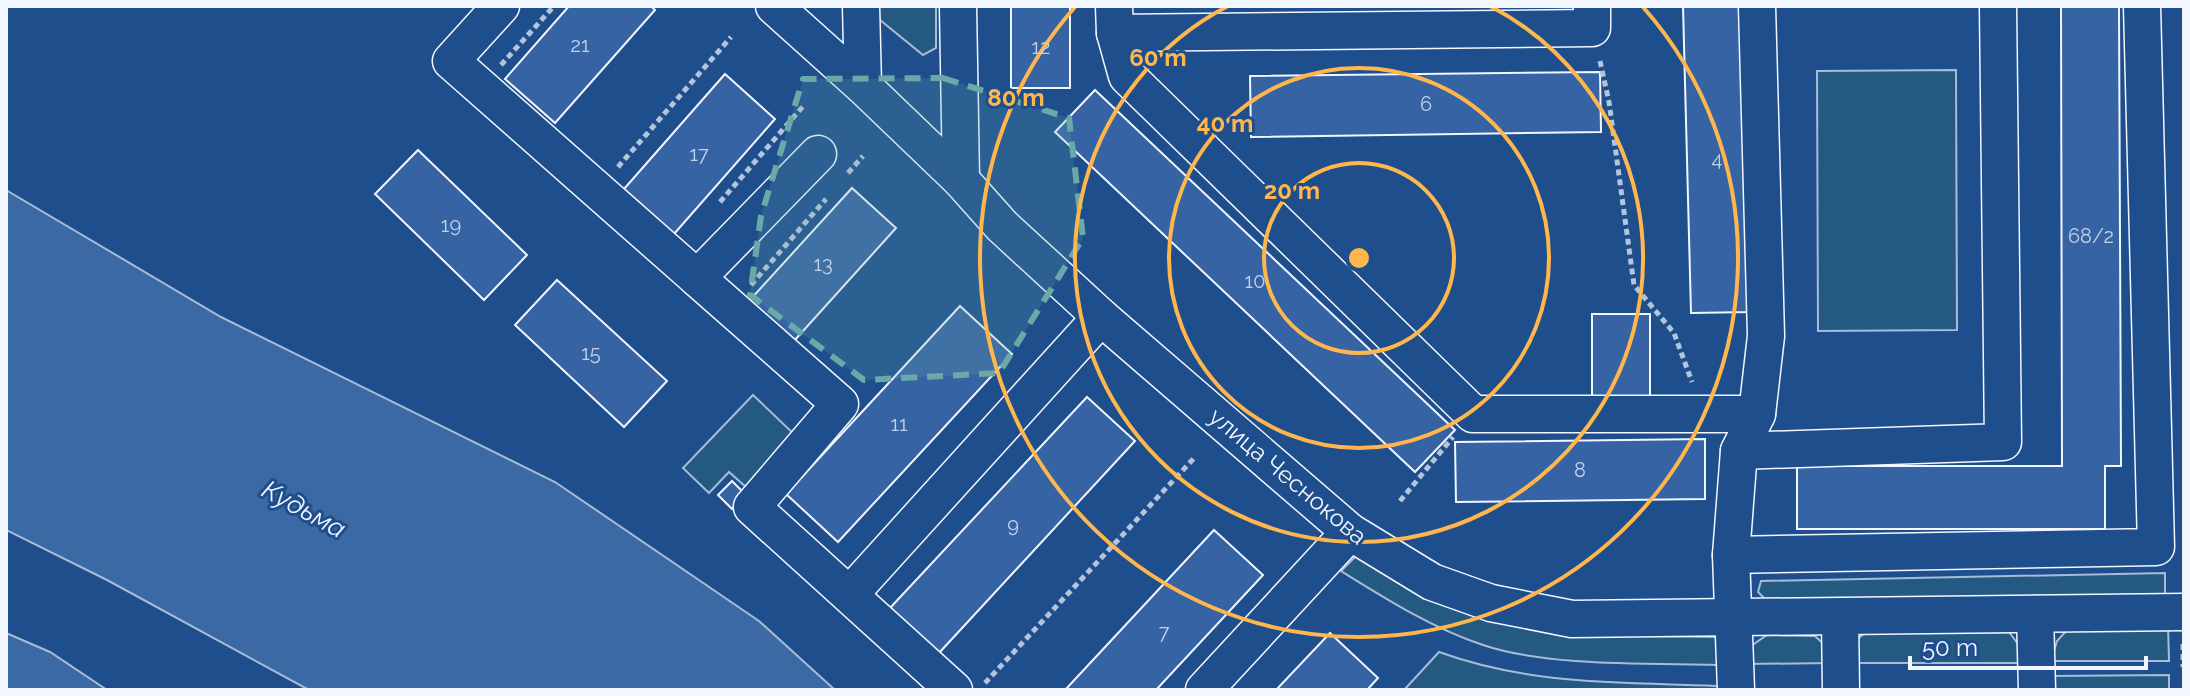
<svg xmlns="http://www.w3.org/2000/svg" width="2190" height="696" font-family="Raleway,sans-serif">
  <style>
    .green { fill: #245a82; stroke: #a8bbd7; stroke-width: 2 }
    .water { fill: #3b69a3; stroke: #a8bbd7; stroke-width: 2 }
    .building { fill: #3563a3; stroke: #f2f6ff; stroke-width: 2 }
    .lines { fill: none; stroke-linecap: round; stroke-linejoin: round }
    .minor-casing { stroke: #f2f6ff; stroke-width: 39 }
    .path { stroke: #b3c4dc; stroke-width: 5; stroke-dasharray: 6 4; stroke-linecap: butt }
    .minor { stroke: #1f4e8c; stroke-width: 36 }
    .marked { fill: #6aa9a8; fill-opacity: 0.2; stroke: #6aa9a8; stroke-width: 6; stroke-dasharray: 16 10; stroke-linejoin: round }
    .ring { fill: none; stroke: #ffb74d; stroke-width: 4 }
    .labels { text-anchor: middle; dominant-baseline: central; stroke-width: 6; stroke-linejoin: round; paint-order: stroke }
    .number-label { font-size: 20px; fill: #c3d1e8 }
    .street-label { font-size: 24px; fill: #f2f6ff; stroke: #1f4e8c }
    .water-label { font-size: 26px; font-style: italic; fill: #f2f6ff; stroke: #1f4e8c }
    .centre { fill: #ffb74d; stroke: #1f4e8c; stroke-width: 4 }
    .ring-label { font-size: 24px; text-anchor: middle; font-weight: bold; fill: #ffb74d; stroke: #1f4e8c; stroke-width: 6; stroke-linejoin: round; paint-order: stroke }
  </style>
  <rect width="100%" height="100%" fill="#1f4e8c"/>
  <g class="green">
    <polygon points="878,6 936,6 936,48 923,55 880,20"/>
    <polygon points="1956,70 1957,330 1818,331 1817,71"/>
    <polygon points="753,395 796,436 747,488 729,472 709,493 683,468"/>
    <path d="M1360,552L1572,635L1721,637V665C1651,663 1548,667 1483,645C1432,628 1386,599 1341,571Z"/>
    <polygon points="2165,573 2165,594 1781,601 1766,600 1758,592 1761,581"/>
    <polygon points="2168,624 2169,661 2051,661 2057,641 2067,630"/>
    <polygon points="2009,632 2021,648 2021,663 1852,663 1855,641 1865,633"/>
    <polygon points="1767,635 1815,636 1830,650 1831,663 1748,664 1748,648"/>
    <path d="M1439,652C1534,686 1621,682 1721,686V690H1404Z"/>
    <polygon points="2169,675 2169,690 2049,690 2049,676"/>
  </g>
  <g class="water">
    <polygon points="6,190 221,317 555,482 759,621 835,690 309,690 107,580 6,530"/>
    <polygon points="6,633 50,652 107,690 6,690"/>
  </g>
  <g class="building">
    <polygon points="569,6 651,6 655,10 555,123 505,79"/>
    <rect x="1011" y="6" width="59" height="82"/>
    <polygon points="1683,6 1743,6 1750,312 1691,313"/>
    <polygon points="2061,6 2119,6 2121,466 2105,466 2105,529 1797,529 1797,466 2062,466"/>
    <polygon points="1600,72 1601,132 1251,137 1250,76"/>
    <polygon points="725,74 775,119 674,234 624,189"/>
    <polygon points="1095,90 1455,430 1415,472 1055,132"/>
    <polygon points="418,150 527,255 484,300 375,194"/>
    <polygon points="852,188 896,228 794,341 749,301"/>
    <polygon points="557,280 667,381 624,427 515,325"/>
    <polygon points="960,306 1012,354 838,542 786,494"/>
    <rect x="1592" y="314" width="58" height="88"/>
    <polygon points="1087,397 1135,441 939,653 890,608"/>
    <polygon points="1705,439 1705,499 1456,502 1455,442"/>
    <polygon points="732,481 746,495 732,509 718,495"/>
    <polygon points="1214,530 1263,575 1156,690 1065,690"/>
    <polygon points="1330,633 1378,678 1367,690 1276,690"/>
  </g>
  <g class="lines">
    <defs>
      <g id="minor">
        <polyline points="501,6 451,61 697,278"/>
        <polyline points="774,6 863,86 961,180 1002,226 1101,317 1350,532 1432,582 1491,603 1572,619 2184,612"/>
        <polyline points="861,6 863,86"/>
        <polyline points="958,6 961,180"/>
        <polyline points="1114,6 1115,33 1592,28 1592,6"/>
        <polyline points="1115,33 1127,76 1473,414 1757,414"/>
        <polyline points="818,154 697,278 840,404 752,507 954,690"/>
        <polyline points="1739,451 2003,442 1998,6"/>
        <polyline points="1731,555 2156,547 2142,6"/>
        <polyline points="851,593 1101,317"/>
        <polyline points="2035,614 2037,690"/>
        <polyline points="1840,618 1841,690"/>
        <polyline points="1204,690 1350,532"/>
        <polyline points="1736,690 1731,555 1739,451 1757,414 1766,336 1757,6"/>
      </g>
    </defs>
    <use href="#minor" class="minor-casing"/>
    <g class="path">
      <polyline points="1600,61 1609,102 1634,285 1674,333 1692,382"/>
      <polyline points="501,65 554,6"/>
      <polyline points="618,167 731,37"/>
      <polyline points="848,173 863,156"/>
      <polyline points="720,202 805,104"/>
      <polyline points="751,285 826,199"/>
      <polyline points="1400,501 1453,437"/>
      <polyline points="2183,644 2183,667"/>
      <polyline points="985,683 1196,456"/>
    </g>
    <use href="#minor" class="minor"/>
  </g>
  <path class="marked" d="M943,78L1069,118L1083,238L999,373L864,380L750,295L761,216L803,79Z"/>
  <g class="ring">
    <circle cx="1359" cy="258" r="95"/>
    <circle cx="1359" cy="258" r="190"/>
    <path d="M1490 6A284 284 0 1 1 1228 6"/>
    <path d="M1643 7A379 379 0 1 1 1075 7"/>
  </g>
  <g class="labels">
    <g class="number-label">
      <text x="580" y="45">21</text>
      <text x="1041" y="47">12</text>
      <text x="1426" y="104">6</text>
      <text x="699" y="154">17</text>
      <text x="1717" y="159">4</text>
      <text x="451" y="225">19</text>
      <text x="2091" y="236">68/2</text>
      <text x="823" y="264">13</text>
      <text x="1255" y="281">10</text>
      <text x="591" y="353">15</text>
      <text x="899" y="424">11</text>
      <text x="1580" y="470">8</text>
      <text x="1013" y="525">9</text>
      <text x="1164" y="632">7</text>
    </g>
    <g class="street-label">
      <text transform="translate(1288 476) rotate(40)">улица Чеснокова</text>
    </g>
    <g class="water-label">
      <text transform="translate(304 509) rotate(29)">Кудьма</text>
    </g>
  </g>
  <circle cx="1359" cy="258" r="12" class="centre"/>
  <g class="ring-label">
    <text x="1158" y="66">60 m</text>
    <text x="1016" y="106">80 m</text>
    <text x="1225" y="132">40 m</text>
    <text x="1292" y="199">20 m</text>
  </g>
  <rect width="2190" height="696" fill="none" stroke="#f2f6ff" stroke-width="16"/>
  <path d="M1910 656v12h236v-12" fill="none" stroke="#f2f6ff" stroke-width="4"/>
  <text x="1922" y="656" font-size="24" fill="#f2f6ff" stroke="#1f4e8c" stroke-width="6" paint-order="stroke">50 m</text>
</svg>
